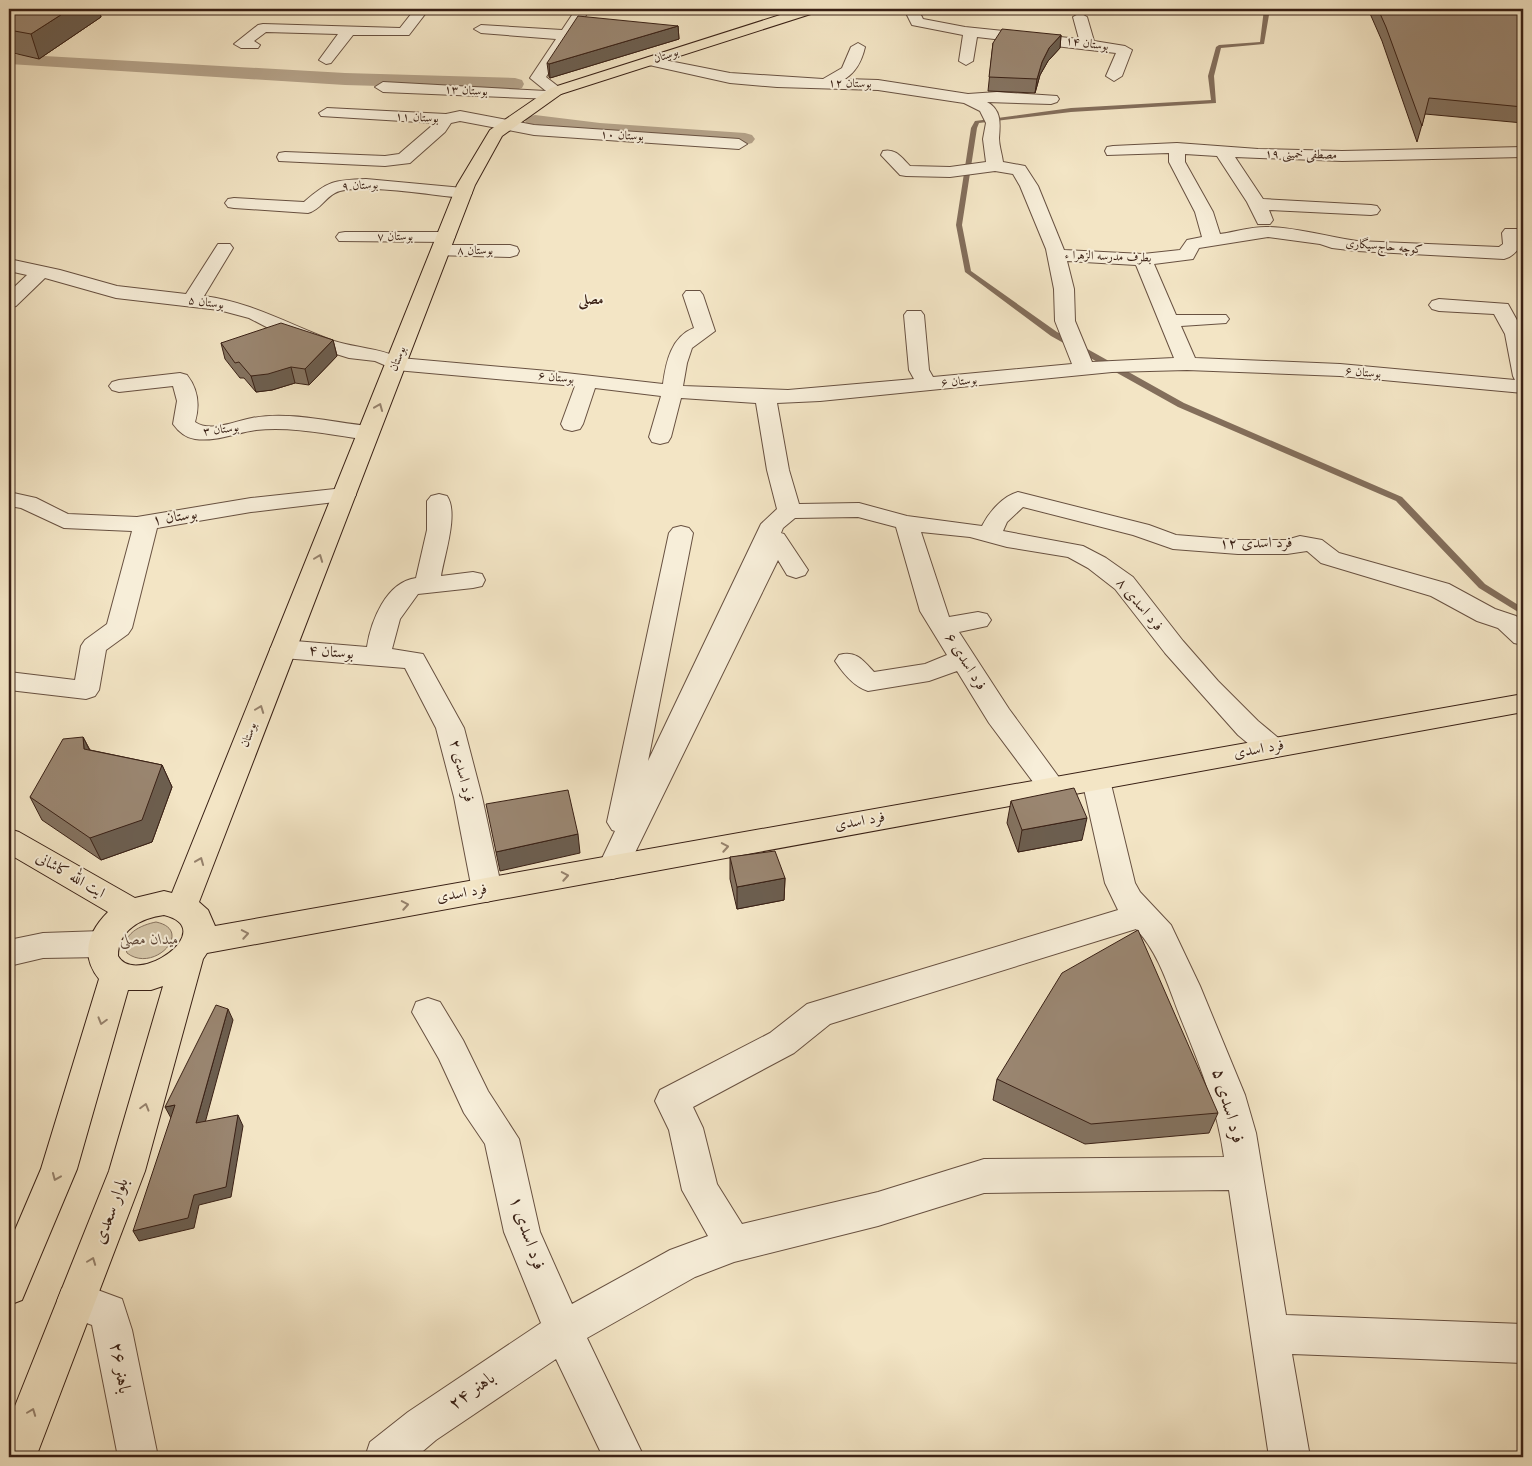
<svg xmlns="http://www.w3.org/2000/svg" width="1532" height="1466" font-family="'Old Standard TT',Amiri,serif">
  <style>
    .green { fill: #d3c4a7; stroke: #86725e }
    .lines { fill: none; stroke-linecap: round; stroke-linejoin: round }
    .stream { fill: #836e5b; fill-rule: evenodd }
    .canal { fill: #b4a289; fill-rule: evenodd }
    .minor-casing { stroke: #685141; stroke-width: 2 }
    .major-casing { stroke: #392015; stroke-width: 2 }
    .minor { fill: #f7eed9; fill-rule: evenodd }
    .major { fill: #f3e5c5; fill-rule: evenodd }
    .wall { fill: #847361; stroke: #392015 }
    .shaded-wall { fill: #6c5e4f; stroke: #392015 }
    .building { fill: #9a8671; stroke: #392015 }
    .oneway { stroke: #96826d }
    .labels { text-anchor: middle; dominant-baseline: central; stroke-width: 4; stroke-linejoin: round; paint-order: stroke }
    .far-street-label { font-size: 12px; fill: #392015; stroke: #f7eed9 }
    .far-neighbourhood-label { font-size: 14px; font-weight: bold; fill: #392015; stroke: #f7eed9 }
    .street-label { font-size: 15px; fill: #392015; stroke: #f7eed9 }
    .park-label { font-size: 15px; font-style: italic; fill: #60493a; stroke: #f7eed9 }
    .near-street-label { font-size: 18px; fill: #392015; stroke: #f7eed9 }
  </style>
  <rect width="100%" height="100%" fill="#f3e5c5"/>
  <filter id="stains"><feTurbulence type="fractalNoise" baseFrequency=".004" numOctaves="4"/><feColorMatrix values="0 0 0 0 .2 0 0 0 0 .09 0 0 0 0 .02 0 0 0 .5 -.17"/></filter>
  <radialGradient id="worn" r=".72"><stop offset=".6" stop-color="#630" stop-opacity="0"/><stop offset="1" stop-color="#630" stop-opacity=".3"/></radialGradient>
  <path class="green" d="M156,922C195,930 154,974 127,953C120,934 141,925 156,922Z"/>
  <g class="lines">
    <polygon class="stream" points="1264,9 1270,9 1264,44 1221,48 1214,76 1216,103 1071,112 979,123 977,128 962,225 971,271 1057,332 1184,403 1402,497 1485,584 1523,608 1523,615 1479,588 1396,501 1178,407 1051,336 965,272 956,225 971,128 975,121 1071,108 1211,100 1208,76 1216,47 1219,45 1260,42"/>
    <g class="canal">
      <polygon points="9,54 345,73 515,78 522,80 524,84 522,88 515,90 345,85 9,64"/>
      <polygon points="535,115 600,123 745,133 752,135 755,139 752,143 745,145 600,135 528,125 525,121 528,117"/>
    </g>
    <defs>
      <g id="minor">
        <polygon points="415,9 429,9 409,35 353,35 331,63 326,64 319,60 338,34 266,32 254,41 260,45 258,48 241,48 234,44 258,25 263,24 400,28"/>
        <polygon points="576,9 590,9 546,77 564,91 561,94 555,95 553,99 383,92 375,87 383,82 546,91 530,78 556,39 481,33 474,29 481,25 562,30"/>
        <polygon points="904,9 918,9 923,19 965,27 1079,39 1073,17 1080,13 1087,17 1094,41 1125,46 1132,50 1122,76 1114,81 1106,76 1116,53 977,37 973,61 966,65 959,61 963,35 912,25"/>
        <path d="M858,43L865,47C862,60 857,71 845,79L878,80L968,94L997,92L1057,96L1059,99L1057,102L1051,104L987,102C1002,110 1000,124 999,138C999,146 1002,154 1003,162L1025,166L1038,186L1064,250L1143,254L1180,250L1187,240L1202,237L1195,212L1169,162V153L1107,155L1105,151L1107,147L1113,146L1177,143L1258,149L1342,151L1523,147V157L1342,161L1235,157L1263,199L1371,205L1377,206L1380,210L1377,214L1371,215L1269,210L1273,220L1270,224H1258L1247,202L1217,156L1185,154V162L1213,212L1220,234C1235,232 1253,226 1269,227C1299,228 1328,237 1357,241L1499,247L1503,244L1502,233L1505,229H1523C1523,241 1519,255 1504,259L1357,251L1332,248L1320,244L1268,237L1199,248L1193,259L1154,264L1176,315H1226L1229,319L1226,323L1181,326L1195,358L1340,364L1515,380L1513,376L1505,334L1494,314L1439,311L1432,309L1429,305L1432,301L1439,299L1508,304L1523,331V393L1340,376L1187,370L1112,372L820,401L777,403L789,470L799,504L859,503L907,516L982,526C989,512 1003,496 1018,492L1149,525L1176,535L1238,540H1286L1300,536L1322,540L1339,553L1449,584L1495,609L1516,616L1523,623V645L1514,643L1498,628L1477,621L1431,596L1321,563L1307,551L1287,554H1238L1173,549L1133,535L1023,507L1007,522L1003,531L1083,546L1106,558L1133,577L1183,641L1218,681L1258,721L1282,741L1286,748L1282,755L1272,758L1262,755L1238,735L1165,653L1115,589L1088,568L1068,557L1007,547L970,537L921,532L949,617L978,612L987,614L991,620L987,626L959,632L1009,709L1066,787L1062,794L1052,797L1042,794L989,723L957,671L929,681L868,691C854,687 843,673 835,661L839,655C856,650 863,660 874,672L925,664L947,655L920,611L896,527L858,517L795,518L783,528L781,533L784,534L808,570L805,575L796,578L787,575L778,560L628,867L624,875L613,879L602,875L598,867L615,831L612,830L607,822L669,533L673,528L681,526L689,528L693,533L648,761L761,524L777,509L767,470L756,403L681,398L671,437L668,442L660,444L652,442L649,437L661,396L595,388L583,424L580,429L572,431L564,429L561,424L575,386L396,370L375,361L349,358L320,349L276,332L249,318L219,310L116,298L45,278L16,306L9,308V292L27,275L9,271V259L60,270L117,286L186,294L218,244H230L233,248L204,296C251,302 290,325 334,341C356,348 379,348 400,358L548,371L663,384C666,362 671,337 694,328L683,295L686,291H700L703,295L715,331L692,348L687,363L683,386L788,390L914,379L909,370L904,315L907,311H921L924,315L929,370L933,377L1072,364L1055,321L1054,289L1046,249L1020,186L1013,174L995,171L950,177L906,176L900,175L881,155L883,151C896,148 902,158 910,166L950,167L986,162L983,139L986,123L980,111L964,103L878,90L777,87L730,83L649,65L642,61L649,57L730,73L823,79L842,68L851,47ZM1067,261L1136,265L1174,358L1092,362L1075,321L1074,289Z"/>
        <polygon points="327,108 446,114 460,111 534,125 739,139 747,144 739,149 534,135 460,121 451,123 445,132 410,163 385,166 279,161 277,157 279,153 285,152 385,156 399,154 435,123 321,116 319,113"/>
        <path d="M366,179L463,188L469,189L472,193L469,197L463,198C437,196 356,182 335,193C325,198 320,210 308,213L234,208L228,207L225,203L228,199L234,198L304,202C328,181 334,180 366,179Z"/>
        <polygon points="345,232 446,232 452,233 455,237 452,241 446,242 339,241 336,237 339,233"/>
        <polygon points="440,245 510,245 517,247 519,251 517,255 510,257 433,255 431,251 433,247"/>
        <path d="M180,373L187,375C198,389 200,405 195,422C210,433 235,421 252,418C289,411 331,422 368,426L376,428L379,433L376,438L368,440C332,435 293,426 256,430C235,433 216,442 195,439C186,438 178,431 173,424L177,401L173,386L119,392L112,390L109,386L112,382L119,380Z"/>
        <polygon points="344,488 352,490 356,495 352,500 251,512 157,528 132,628 128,634 106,650 99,690 95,696 86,699 9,690 9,672 75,680 81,646 85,640 107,624 132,531 64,528 21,508 9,506 9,492 36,498 68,514 137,517 251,498"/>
        <path d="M439,494L447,496C459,513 444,556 441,576L473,572L482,574L485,580L482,586L473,588L418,594L400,619L392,649L423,654L464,728L482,797L502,890L498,898L487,902L476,898L472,890L454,797L436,728L405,668L283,658L274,655L270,649L274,643L283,640L367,647C371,621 386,582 416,578L427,530V501L431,496Z"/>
        <path d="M1096,770L1106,773L1110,780L1135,883L1140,892L1171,925L1200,986L1245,1095L1256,1133L1286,1315L1523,1324V1363L1292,1354L1310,1457H1269L1229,1190L984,1193L878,1226L734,1262L695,1277L587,1338L644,1457H603L556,1359L436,1440L416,1457H365L370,1442L408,1412L541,1323L504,1232L485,1144L464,1113L439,1059L412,1012L416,1002L428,998L440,1002L463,1040L488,1091L519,1139L540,1232L572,1304L670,1250L708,1236L682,1190L669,1130L655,1101L660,1090L770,1033L807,1004L1118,910L1105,883L1082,780L1086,773ZM1136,929C1158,952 1168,985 1179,1014C1198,1061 1217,1106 1224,1157L984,1159L878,1192L742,1224L717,1184L703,1128L693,1107L794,1053L830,1024Z"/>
        <polygon points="102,931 113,935 118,944 113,953 102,957 43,958 9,966 9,940 43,933"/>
        <polygon points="76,1282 122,1299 132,1330 158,1457 118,1457 92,1325 62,1314 57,1301 62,1288"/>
      </g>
      <path id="major" d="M799,9H819L817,12L561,94L502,136L475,185L199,902L208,910L215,926L1523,694V712L207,953L203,959L145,1171L36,1457H9V1421L109,1171L163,986L151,990H128L77,1169L22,1300L9,1305V1244L41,1169L99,979C80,955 88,932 108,912L9,854V829L19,832L135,898L164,891L172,893L457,185L490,130L551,88ZM164,915C221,929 136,988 118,956C118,930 141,918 164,915Z"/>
    </defs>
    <use href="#minor" class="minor-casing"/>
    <use href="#major" class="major-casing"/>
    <use href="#minor" class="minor"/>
    <use href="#major" class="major"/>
  </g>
  <g class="wall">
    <polygon points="9,9 99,9 101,17 39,59 9,52"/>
    <polygon points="1368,9 1523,9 1523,123 1425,114 1417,142 1382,41"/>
    <polygon points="678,26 679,39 550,78 549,77 547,63"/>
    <polygon points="1061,35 1060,48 1048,61 1040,75 1035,93 988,91 993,43"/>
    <polygon points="333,340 337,356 309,385 295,383 272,390 256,392 244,378 240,378 225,359 221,343"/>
    <polygon points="83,737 90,750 162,765 172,787 152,842 101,860 42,820 30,797"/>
    <polygon points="1011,801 1082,840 1018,852 1007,823"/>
    <polygon points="730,857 785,878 784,900 737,909 730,879"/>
    <polygon points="997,1079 1218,1113 1209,1133 1085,1144 993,1100"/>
  </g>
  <g class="shaded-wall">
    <polygon points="70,9 99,9 101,17 39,59 31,34"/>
    <polygon points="678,26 679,39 550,78 549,64"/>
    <polygon points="1061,35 1060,48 1048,61 1040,75 1035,93 1037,79 1042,62 1049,48"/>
    <polygon points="333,340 337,356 309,385 305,369"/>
    <polygon points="291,367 295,383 272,390 256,392 251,376"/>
    <polygon points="83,737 94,759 84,749"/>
    <polygon points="162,765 172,787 152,842 101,860 90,838"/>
    <polygon points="1087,818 1082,840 1018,852 1022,830"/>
    <polygon points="578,834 580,853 500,871 496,852"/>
    <polygon points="785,878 784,900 737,909 737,887"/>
    <polygon points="228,1009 233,1020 202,1134 196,1123"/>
    <polygon points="175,1105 181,1116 171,1118 165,1107"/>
    <polygon points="238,1115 243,1126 231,1197 199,1205 194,1228 139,1241 133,1231"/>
  </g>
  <g class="building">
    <polygon points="9,9 70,9 31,34 9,30"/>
    <polygon points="1378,9 1523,9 1523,39 1518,39 1523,48 1523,107 1429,98 1422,126 1386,27"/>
    <polygon points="578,16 678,26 549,64 547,63"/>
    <polygon points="1002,29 1061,35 1049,48 1042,62 1037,79 989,77 993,43"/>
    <polygon points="281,323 333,340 305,369 291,367 268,374 251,376 239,362 235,363 221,343"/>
    <polygon points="83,737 84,749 162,765 142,820 90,838 30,797 63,739"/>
    <polygon points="1074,788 1087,818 1022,830 1011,801"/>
    <polygon points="568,790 578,834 496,852 486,804"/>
    <polygon points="775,851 785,878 737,887 730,857"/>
    <polygon points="1138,930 1218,1113 1091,1124 997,1079 1062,973"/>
    <polygon points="216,1005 228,1009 196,1123 238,1115 226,1187 194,1195 188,1218 133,1231 175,1105 165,1107"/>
  </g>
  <defs><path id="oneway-chevron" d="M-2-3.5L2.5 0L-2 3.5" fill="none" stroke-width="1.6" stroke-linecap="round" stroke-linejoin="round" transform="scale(1.25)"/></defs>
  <g class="oneway">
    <use href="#oneway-chevron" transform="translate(379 407) rotate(-68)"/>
    <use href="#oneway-chevron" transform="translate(319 558) rotate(-69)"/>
    <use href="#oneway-chevron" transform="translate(260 709) rotate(-69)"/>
    <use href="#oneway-chevron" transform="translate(725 847) rotate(-10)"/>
    <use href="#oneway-chevron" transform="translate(200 861) rotate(-68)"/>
    <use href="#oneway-chevron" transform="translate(565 876) rotate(-10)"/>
    <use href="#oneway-chevron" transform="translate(405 905) rotate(-10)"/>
    <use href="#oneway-chevron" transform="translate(245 934) rotate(-10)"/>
    <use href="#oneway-chevron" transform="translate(102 1021) rotate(106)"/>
    <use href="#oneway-chevron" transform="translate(145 1107) rotate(-74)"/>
    <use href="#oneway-chevron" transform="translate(56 1177) rotate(113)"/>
    <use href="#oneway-chevron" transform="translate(92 1261) rotate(-69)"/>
    <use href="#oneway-chevron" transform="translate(32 1412) rotate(-69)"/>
  </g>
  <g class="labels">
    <g class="far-street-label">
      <text transform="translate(1087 44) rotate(8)">بوستان ۱۴</text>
      <text transform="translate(666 56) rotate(-18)">بوستان</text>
      <text transform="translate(850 84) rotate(1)">۱۲ بوستان</text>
      <text transform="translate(466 91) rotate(3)">بوستان ۱۳</text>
      <text transform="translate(417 118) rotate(3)">بوستان ۱۱</text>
      <text transform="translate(622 136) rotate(3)">بوستان ۱۰</text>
      <text transform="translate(1301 155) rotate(1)">مصطفی خمینی ۱۹</text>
      <text transform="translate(360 186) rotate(-3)">بوستان ۹</text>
      <text x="395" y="237">بوستان ۷</text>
      <text transform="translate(1384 247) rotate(5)">کوچه حاج‌سیگاری</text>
      <text x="475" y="251">بوستان ۸</text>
      <text transform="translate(1108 257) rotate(2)">بطرف مدرسه الزهرا ء</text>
      <text transform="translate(206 303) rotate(8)">بوستان ۵</text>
      <text transform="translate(398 359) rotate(-68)">بوستان</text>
      <text transform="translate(1363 373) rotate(5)">بوستان ۶</text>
      <text transform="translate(556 378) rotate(6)">بوستان ۶</text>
      <text transform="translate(959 382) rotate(-5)">بوستان ۶</text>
      <text transform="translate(221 430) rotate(-7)">بوستان ۳</text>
      <text transform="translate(249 735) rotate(-69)">بوستان</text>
    </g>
    <g class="far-neighbourhood-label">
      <text x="591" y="300">مصلی</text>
    </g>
    <g class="street-label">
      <text transform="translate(175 518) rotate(-9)">بوستان ۱</text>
      <text transform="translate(1256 544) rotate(-1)">فرد اسدی ۱۲</text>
      <text transform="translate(1139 605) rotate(50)">فرد اسدی ۸</text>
      <text transform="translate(331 653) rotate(5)">بوستان ۴</text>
      <text transform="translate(965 662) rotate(58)">فرد اسدی ۶</text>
      <text transform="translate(1259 750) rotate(-10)">فرد اسدی</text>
      <text transform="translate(461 771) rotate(76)">فرد اسدی ۲</text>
      <text transform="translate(860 822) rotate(-10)">فرد اسدی</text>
      <text transform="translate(70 876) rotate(30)">ایت الله کاشانی</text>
      <text transform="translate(462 894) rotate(-10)">فرد اسدی</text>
    </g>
    <g class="park-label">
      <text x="149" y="940">میدان مصلی</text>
    </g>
    <g class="near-street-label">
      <text transform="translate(1228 1106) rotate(74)">فرد اسدی ۵</text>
      <text transform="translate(111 1211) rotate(-69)">بلوار سعدی</text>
      <text transform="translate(527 1233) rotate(71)">فرد اسدی ۱</text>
      <text transform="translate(120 1368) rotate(80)">باهنر ۲۶</text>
      <text transform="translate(472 1391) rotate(-35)">باهنر ۲۴</text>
    </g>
  </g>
  <rect width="1532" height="1466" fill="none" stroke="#f3e5c5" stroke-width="30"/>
  <rect x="10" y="10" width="1512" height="1446" fill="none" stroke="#392015" stroke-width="2.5"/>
  <rect x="15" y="15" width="1502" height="1436" fill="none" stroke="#392015"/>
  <rect width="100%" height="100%" filter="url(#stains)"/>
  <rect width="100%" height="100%" fill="url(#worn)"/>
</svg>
